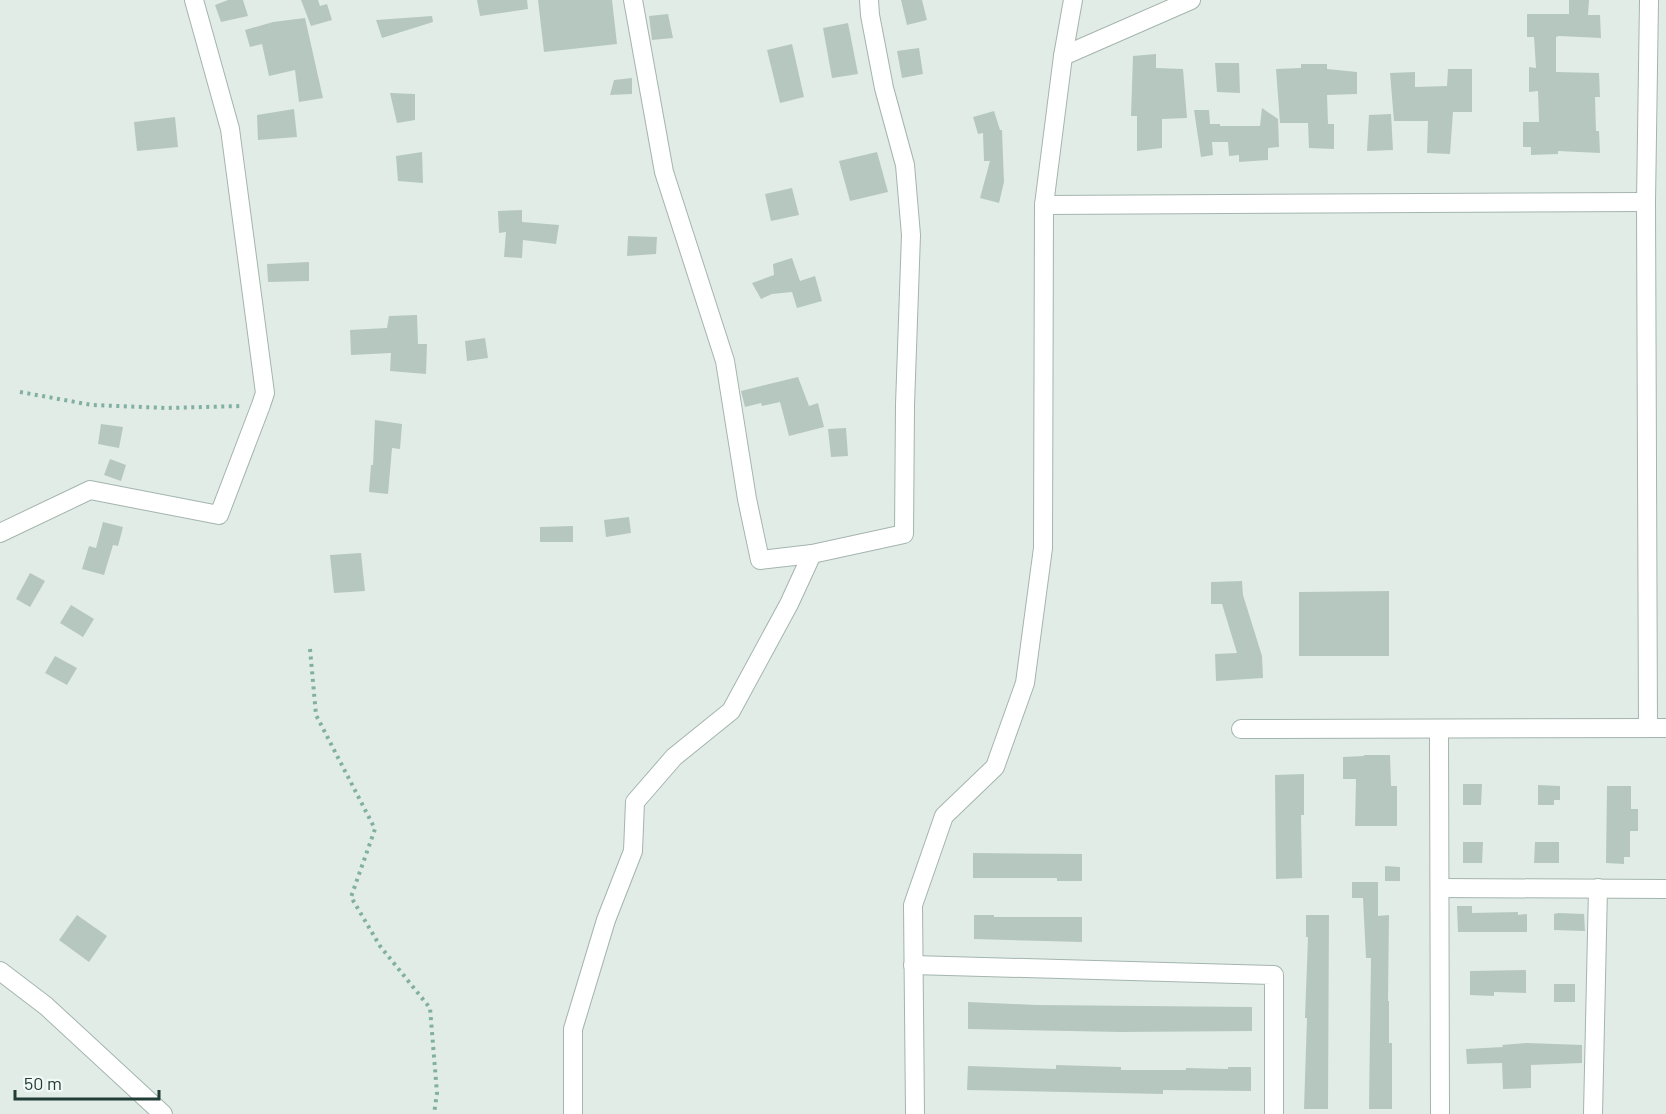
<svg xmlns="http://www.w3.org/2000/svg" width="1666" height="1114" font-family="Barlow,sans-serif">
  <style>
    .building { fill: #b6c7c0 }
    .lines { fill: none; stroke-linecap: round; stroke-linejoin: round }
    .minor-casing { stroke: #a4b4ae; stroke-width: 20 }
    .path { stroke: #81b0a2; stroke-width: 4; stroke-dasharray: 3 4.5; stroke-linecap: butt }
    .minor { stroke: #fff; stroke-width: 18 }
  </style>
  <rect width="100%" height="100%" fill="#e1ece7"/>
  <g class="building">
    <polygon points="228,0 243,0 248,16 221,22 215,5"/>
    <polygon points="301,0 318,0 320,6 327,4 332,20 311,26"/>
    <polygon points="477,0 527,0 528,9 480,16"/>
    <polygon points="538,0 612,0 617,44 544,52"/>
    <polygon points="901,0 922,0 927,20 907,25"/>
    <polygon points="1569,0 1589,0 1588,15 1600,15 1601,38 1559,36 1556,37 1556,72 1599,73 1600,97 1595,97 1596,131 1599,131 1600,153 1558,151 1558,154 1531,155 1531,147 1523,147 1523,122 1539,122 1538,91 1529,92 1529,67 1536,68 1534,37 1527,37 1527,14 1569,14"/>
    <polygon points="668,14 673,38 652,40 649,16"/>
    <polygon points="432,16 433,22 382,38 376,20"/>
    <polygon points="305,18 323,98 299,102 295,70 269,76 262,44 250,47 245,30 273,22"/>
    <polygon points="848,23 858,74 832,78 823,28"/>
    <polygon points="792,44 804,97 780,103 767,50"/>
    <polygon points="919,48 923,74 902,78 897,51"/>
    <polygon points="1156,54 1156,68 1183,69 1187,118 1162,119 1162,148 1137,151 1137,116 1131,116 1133,56"/>
    <polygon points="1215,63 1239,63 1240,93 1217,92"/>
    <polygon points="1301,64 1327,64 1327,69 1357,72 1357,94 1327,95 1328,124 1334,124 1334,149 1309,148 1308,123 1280,123 1276,69 1301,68"/>
    <polygon points="1448,69 1472,69 1472,112 1453,112 1450,154 1427,153 1428,121 1394,121 1390,73 1415,72 1415,87 1447,86"/>
    <polygon points="632,78 632,94 610,95 614,80"/>
    <polygon points="390,93 415,94 415,120 397,123"/>
    <polygon points="1262,108 1278,119 1279,147 1268,148 1268,160 1239,162 1239,155 1229,156 1228,142 1212,142 1213,155 1201,157 1194,110 1209,110 1210,124 1220,124 1220,126 1260,126"/>
    <polygon points="294,109 297,137 258,140 257,115"/>
    <polygon points="994,111 1000,130 1002,130 1004,182 999,203 980,198 990,161 984,161 983,133 978,134 973,117"/>
    <polygon points="1391,114 1393,150 1367,151 1369,115"/>
    <polygon points="175,117 178,147 137,151 134,122"/>
    <polygon points="422,152 423,183 398,181 396,156"/>
    <polygon points="877,152 888,192 850,201 839,161"/>
    <polygon points="792,188 799,215 771,221 765,194"/>
    <polygon points="522,210 522,222 559,225 556,244 523,240 522,258 504,257 506,232 499,233 498,211"/>
    <polygon points="628,236 657,237 656,254 627,256"/>
    <polygon points="792,258 800,281 815,276 822,301 797,308 792,292 772,294 761,299 752,283 774,275 773,264"/>
    <polygon points="309,262 309,281 268,282 267,264"/>
    <polygon points="417,315 418,344 427,344 426,374 390,371 391,353 351,355 350,330 387,328 389,316"/>
    <polygon points="485,338 488,358 467,361 465,341"/>
    <polygon points="798,377 809,406 818,403 824,427 789,436 780,402 762,406 761,403 745,407 741,391"/>
    <polygon points="375,420 402,424 400,449 392,448 388,494 369,492 371,465 373,465"/>
    <polygon points="101,424 123,427 119,448 98,444"/>
    <polygon points="846,428 848,456 831,457 828,429"/>
    <polygon points="110,459 126,465 121,481 104,475"/>
    <polygon points="629,517 631,533 606,537 604,520"/>
    <polygon points="103,522 123,527 118,546 113,545 104,575 82,569 89,546 96,548"/>
    <polygon points="573,526 573,542 540,542 540,527"/>
    <polygon points="361,553 365,591 334,593 330,555"/>
    <polygon points="30,573 45,581 30,607 16,599"/>
    <polygon points="1242,581 1243,595 1262,656 1263,678 1216,681 1215,654 1237,653 1222,604 1211,604 1211,582"/>
    <polygon points="1389,591 1389,656 1299,656 1299,592"/>
    <polygon points="71,605 94,619 83,637 60,623"/>
    <polygon points="55,656 77,668 67,685 45,673"/>
    <polygon points="1364,755 1390,755 1391,786 1397,786 1397,826 1355,826 1356,779 1343,779 1343,757 1364,756"/>
    <polygon points="1304,774 1304,815 1301,815 1302,878 1276,879 1275,775"/>
    <polygon points="1463,784 1482,784 1481,805 1463,805"/>
    <polygon points="1538,785 1560,786 1560,800 1554,800 1554,805 1538,805"/>
    <polygon points="1607,786 1631,786 1631,809 1638,809 1638,831 1630,831 1630,857 1624,857 1624,864 1606,863"/>
    <polygon points="1463,842 1483,842 1482,863 1463,863"/>
    <polygon points="1535,842 1559,842 1559,863 1534,863"/>
    <polygon points="973,853 1082,854 1082,881 1057,881 1057,878 973,878"/>
    <polygon points="1385,866 1400,867 1400,881 1385,881"/>
    <polygon points="1352,882 1378,882 1378,916 1389,915 1388,1001 1389,1001 1389,1043 1392,1043 1392,1109 1369,1109 1371,958 1366,958 1363,898 1352,898"/>
    <polygon points="1457,906 1472,906 1472,913 1518,912 1518,915 1527,914 1527,932 1458,932"/>
    <polygon points="1558,913 1584,914 1585,931 1554,930 1554,914"/>
    <polygon points="77,915 107,936 89,962 59,940"/>
    <polygon points="974,915 994,915 994,917 1082,917 1082,942 974,939"/>
    <polygon points="1306,915 1329,915 1328,1109 1304,1109 1307,1018 1305,1018 1308,937 1306,937"/>
    <polygon points="1526,970 1526,993 1494,992 1494,996 1470,995 1470,971"/>
    <rect x="1554" y="984" width="21" height="18"/>
    <polygon points="968,1002 1036,1005 1252,1007 1252,1031 1122,1032 968,1029"/>
    <polygon points="1527,1043 1582,1045 1582,1063 1531,1065 1531,1088 1503,1089 1502,1063 1467,1064 1466,1049 1503,1047 1502,1045"/>
    <polygon points="1056,1065 1121,1067 1121,1070 1186,1070 1186,1068 1228,1069 1228,1067 1251,1067 1251,1091 1163,1090 1163,1094 967,1090 968,1066 1056,1069"/>
  </g>
  <g class="lines">
    <defs>
      <g id="minor">
        <polyline points="633,0 664,172 725,361 747,499 760,560 812,554"/>
        <polyline points="1063,56 1191,0"/>
        <polyline points="1044,205 1646,202"/>
        <polyline points="0,533 90,490 219,515 261,405 265,393 230,129 194,0"/>
        <polyline points="1648,728 1646,202 1649,0"/>
        <polyline points="1241,729 1666,728"/>
        <polyline points="1439,729 1440,1114"/>
        <polyline points="1440,888 1666,889"/>
        <polyline points="913,965 1274,975 1274,1114"/>
        <polyline points="0,971 46,1006 163,1114"/>
        <polyline points="573,1114 573,1029 606,920 633,851 635,802 674,757 731,711 789,604 812,554 904,534 905,405 911,235 905,165 884,88 870,15 869,0"/>
        <polyline points="915,1114 913,905 944,816 995,767 1025,683 1043,548 1044,205 1063,56 1073,0"/>
        <polyline points="1593,1114 1598,888"/>
      </g>
    </defs>
    <use href="#minor" class="minor-casing"/>
    <g class="path">
      <polyline points="20,392 92,405 167,408 242,406"/>
      <polyline points="310,649 316,715 375,829 351,897 380,946 430,1008 437,1093 434,1114"/>
    </g>
    <use href="#minor" class="minor"/>
  </g>
  <path d="M15 1090v9h144v-9" fill="none" stroke="#213d36" stroke-width="3"/>
  <text x="24" y="1090" font-size="18" fill="#213d36" stroke="#f1f8f5" stroke-width="4.5" paint-order="stroke">50 m</text>
</svg>
